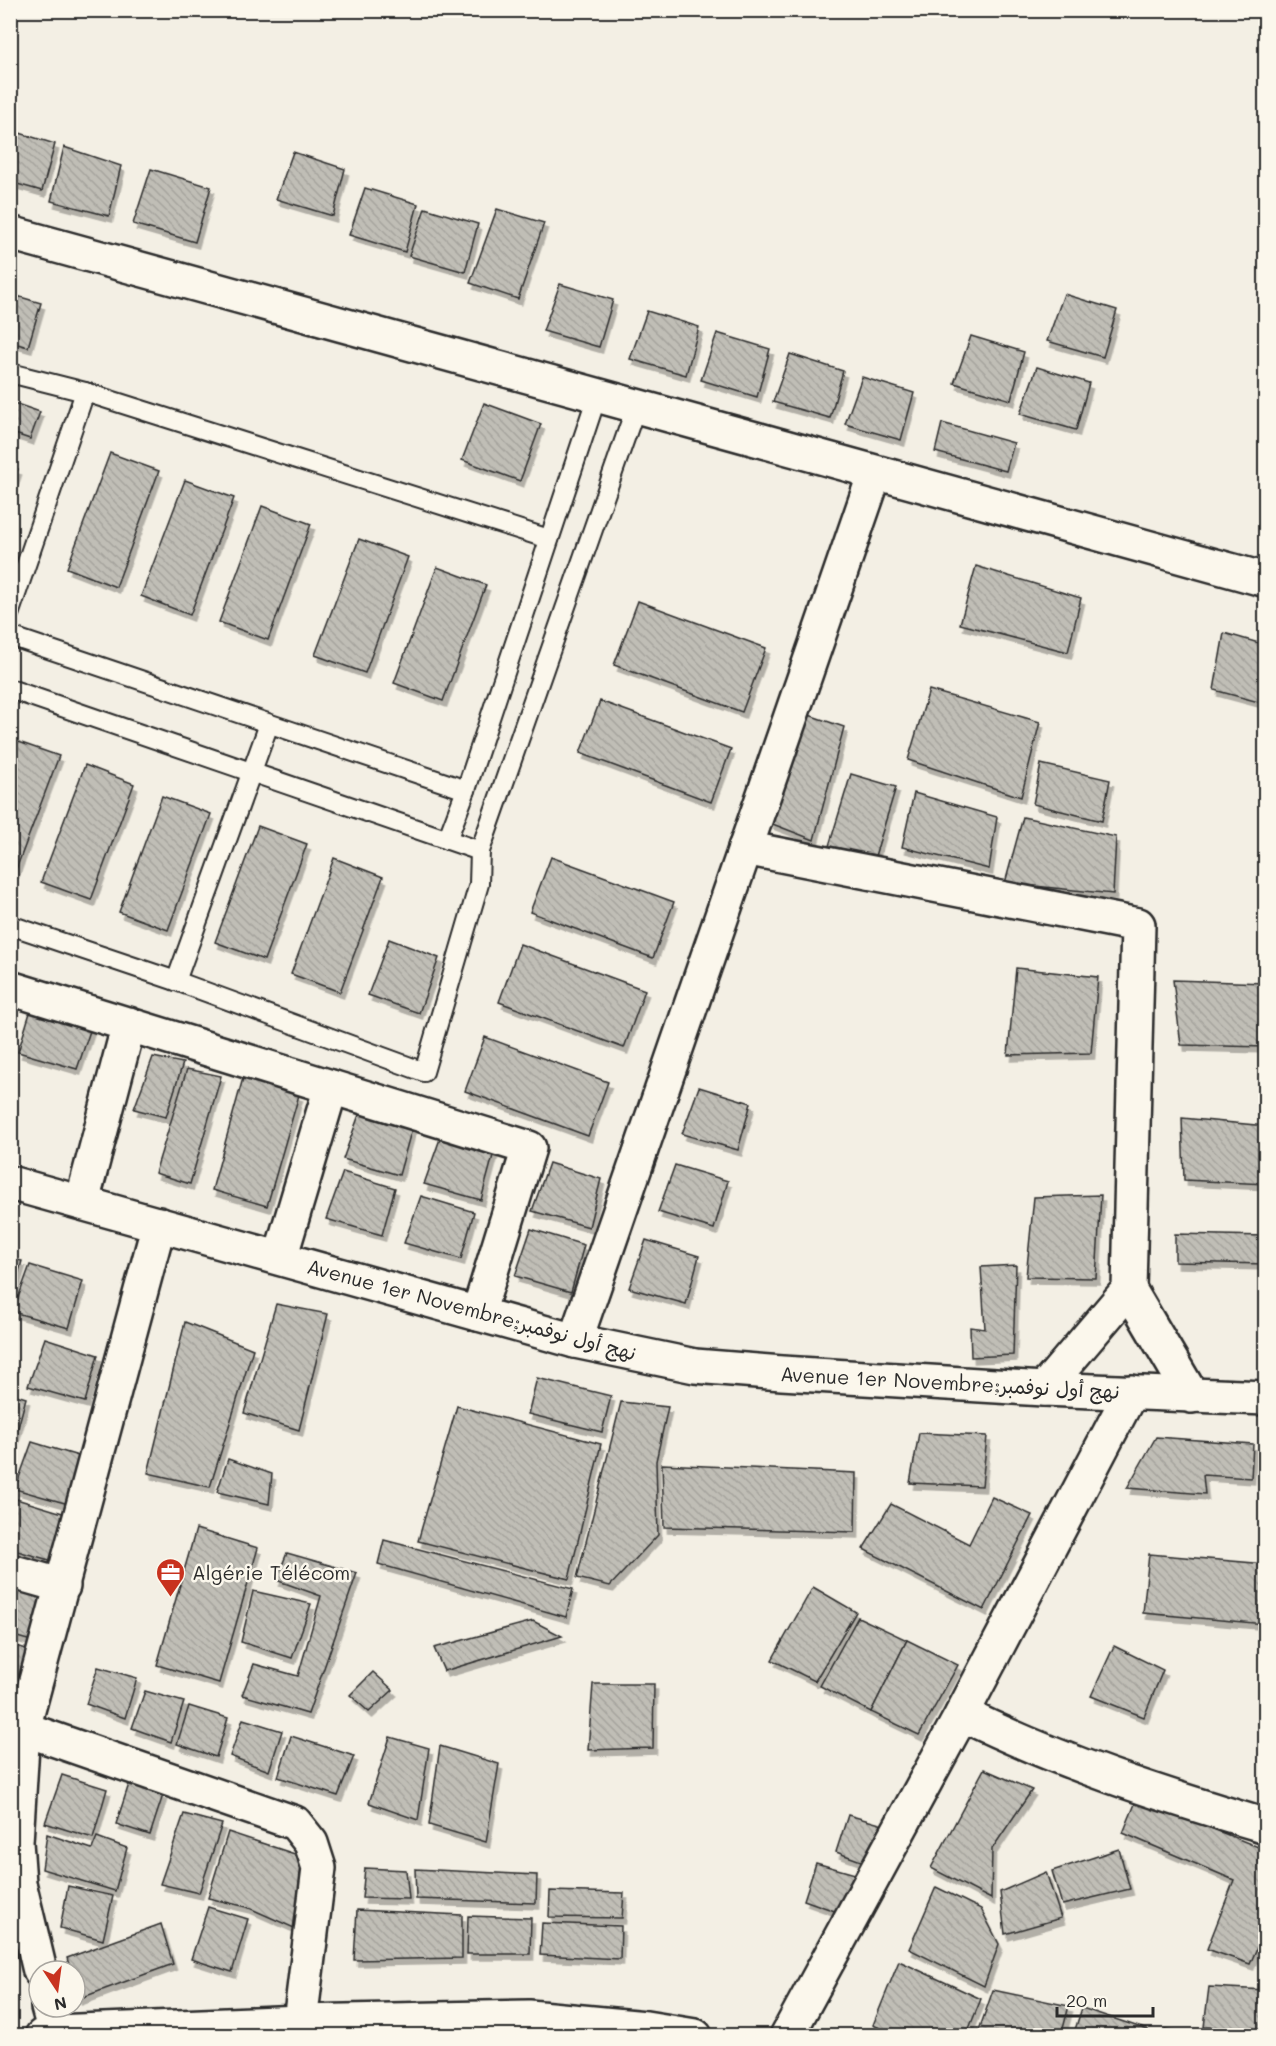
<svg xmlns="http://www.w3.org/2000/svg" width="1276" height="2046" font-family="Mali,'Playpen Sans Arabic',sans-serif">
  <style>
    .building { fill: url(#building-back-hatch); stroke: #2b2b2b; stroke-width: 1.5; filter: url(#shadow) }
    .lines { fill: none; stroke-linecap: round; stroke-linejoin: round }
    .service-casing { stroke: #2b2b2b; stroke-width: 22 }
    .minor-casing { stroke: #2b2b2b; stroke-width: 38 }
    .tertiary-casing { stroke: #2b2b2b; stroke-width: 38 }
    .secondary-casing { stroke: #2b2b2b; stroke-width: 38 }
    .service { stroke: #fbf7ec; stroke-width: 18 }
    .minor { stroke: #fbf7ec; stroke-width: 33 }
    .tertiary { stroke: #fbf7ec; stroke-width: 33 }
    .secondary { stroke: #fbf7ec; stroke-width: 33 }
    .labels { text-anchor: middle; dominant-baseline: central; stroke-width: 5; stroke-linejoin: round; paint-order: stroke }
    .street-label { font-size: 20px; fill: #2b2b2b; stroke: #fbf7ec }
    .poi-label { font-size: 20px; fill: #2b2b2b; stroke: #fbf7ec; text-anchor: start }
  </style>
  <defs>
    <pattern id="building-back-hatch" width="6" height="6" patternUnits="userSpaceOnUse" patternTransform="scale(1.5)"><rect width="6" height="6" fill="#c0beb6"/><path d="M-1 5l2 2M0 0l6 6M5-1l2 2" fill="none" stroke="#a5a39d"/></pattern>
    <filter id="shadow"><feDropShadow dx="3.5" dy="6" stdDeviation="0" flood-color="#0004"/></filter>
  </defs>
  <rect width="100%" height="100%" fill="#f3efe4"/>
  <filter id="ink" filterUnits="userSpaceOnUse"><feTurbulence type="fractalNoise" baseFrequency=".0167" numOctaves="2"/><feDisplacementMap in="SourceGraphic" scale="12" xChannelSelector="R" yChannelSelector="G"/><feConvolveMatrix kernelMatrix="1 2 1 2 8 2 1 2 1" color-interpolation-filters="sRGB"/></filter>
  <g filter="url(#ink)">
    <g class="building">
      <polygon points="10,130 55,144 42,191 10,182"/>
      <polygon points="64,147 121,166 109,216 51,201"/>
      <polygon points="293,152 345,169 333,216 276,199"/>
      <polygon points="151,169 211,187 195,242 133,224"/>
      <polygon points="365,188 418,204 405,252 349,235"/>
      <polygon points="425,208 478,224 465,272 409,256"/>
      <polygon points="497,209 544,223 518,299 470,283"/>
      <polygon points="560,284 613,300 599,347 543,331"/>
      <polygon points="10,294 41,303 28,347 10,342"/>
      <polygon points="1064,294 1117,310 1103,357 1047,341"/>
      <polygon points="647,311 699,327 686,375 630,359"/>
      <polygon points="717,333 770,349 757,397 701,380"/>
      <polygon points="971,336 1024,352 1011,400 954,383"/>
      <polygon points="790,354 843,371 830,418 773,402"/>
      <polygon points="1037,367 1089,383 1076,430 1020,414"/>
      <polygon points="862,377 914,393 901,440 845,424"/>
      <polygon points="11,402 40,412 30,439 12,433 10,436"/>
      <polygon points="484,403 541,424 520,481 462,460"/>
      <polygon points="942,423 1014,443 1006,471 935,452"/>
      <polygon points="110,453 159,471 116,587 67,568"/>
      <polygon points="10,467 18,469 10,494"/>
      <polygon points="185,480 234,498 190,615 141,596"/>
      <polygon points="262,506 311,524 268,640 219,622"/>
      <polygon points="359,539 408,557 365,673 315,655"/>
      <polygon points="976,566 1081,598 1068,652 960,624"/>
      <polygon points="437,567 486,585 443,701 394,683"/>
      <polygon points="638,601 766,648 742,712 614,665"/>
      <polygon points="1224,633 1266,645 1266,704 1214,690"/>
      <polygon points="929,690 1040,722 1021,797 908,760"/>
      <polygon points="600,701 731,749 711,802 580,753"/>
      <polygon points="806,714 844,727 814,840 770,823"/>
      <polygon points="10,739 59,756 15,872 10,870"/>
      <polygon points="1041,764 1110,780 1102,821 1033,804"/>
      <polygon points="85,765 134,784 91,900 41,882"/>
      <polygon points="851,774 896,787 875,856 829,846"/>
      <polygon points="914,793 997,817 989,869 902,847"/>
      <polygon points="162,796 211,814 168,930 119,912"/>
      <polygon points="1023,817 1116,837 1113,894 1005,883"/>
      <polygon points="258,826 307,844 264,960 215,942"/>
      <polygon points="551,857 674,902 653,958 530,912"/>
      <polygon points="334,858 383,877 340,992 291,974"/>
      <polygon points="389,939 439,958 419,1013 368,995"/>
      <polygon points="520,944 645,990 624,1048 499,1002"/>
      <polygon points="1016,968 1098,977 1091,1053 1008,1055"/>
      <polygon points="1173,980 1266,983 1266,1047 1181,1045"/>
      <polygon points="32,1006 92,1025 77,1069 18,1052"/>
      <polygon points="485,1037 608,1082 588,1136 465,1091"/>
      <polygon points="153,1057 183,1063 166,1117 134,1109"/>
      <polygon points="187,1069 221,1076 190,1184 155,1173"/>
      <polygon points="243,1078 299,1095 267,1206 212,1190"/>
      <polygon points="699,1087 751,1103 738,1150 682,1134"/>
      <polygon points="360,1112 412,1128 399,1175 343,1159"/>
      <polygon points="1182,1118 1266,1126 1266,1184 1184,1180"/>
      <polygon points="441,1136 494,1152 481,1200 424,1184"/>
      <polygon points="549,1163 601,1179 589,1227 532,1211"/>
      <polygon points="675,1165 728,1181 714,1229 658,1212"/>
      <polygon points="343,1172 395,1188 382,1235 326,1219"/>
      <polygon points="1101,1195 1096,1278 1026,1277 1034,1197"/>
      <polygon points="421,1196 474,1212 461,1259 404,1243"/>
      <polygon points="531,1229 584,1245 571,1292 515,1276"/>
      <polygon points="1175,1234 1266,1236 1266,1264 1175,1262"/>
      <polygon points="646,1240 699,1256 686,1304 629,1288"/>
      <polygon points="10,1258 22,1261 10,1302"/>
      <polygon points="30,1265 83,1281 69,1328 13,1312"/>
      <polygon points="1016,1265 1013,1355 971,1357 970,1327 985,1329 981,1267"/>
      <polygon points="276,1304 328,1314 299,1430 244,1413"/>
      <polygon points="185,1322 253,1349 210,1487 148,1473"/>
      <polygon points="45,1338 98,1355 85,1402 28,1386"/>
      <polygon points="537,1378 611,1396 602,1432 528,1414"/>
      <polygon points="10,1393 26,1398 13,1446 10,1445"/>
      <polygon points="621,1402 668,1407 656,1461 658,1535 610,1586 577,1578"/>
      <polygon points="457,1406 601,1444 569,1579 418,1541"/>
      <polygon points="919,1433 987,1436 982,1486 910,1483"/>
      <polygon points="1156,1437 1253,1444 1251,1478 1203,1475 1205,1494 1127,1488"/>
      <polygon points="32,1442 85,1458 72,1505 15,1489"/>
      <polygon points="228,1459 272,1474 269,1504 217,1492"/>
      <polygon points="662,1464 856,1473 855,1532 664,1527"/>
      <polygon points="992,1497 1032,1515 984,1610 863,1549 891,1504 969,1544"/>
      <polygon points="13,1498 66,1514 53,1561 10,1549 10,1505"/>
      <polygon points="196,1529 258,1548 219,1683 157,1665"/>
      <polygon points="384,1540 573,1589 566,1617 378,1564"/>
      <polygon points="287,1553 357,1573 308,1714 242,1695 254,1664 298,1676 321,1596 276,1580"/>
      <polygon points="1149,1554 1266,1564 1265,1624 1143,1613"/>
      <polygon points="10,1583 48,1595 35,1642 10,1635"/>
      <polygon points="813,1587 856,1612 815,1681 772,1660"/>
      <polygon points="253,1591 311,1604 292,1658 241,1642"/>
      <polygon points="858,1617 907,1640 871,1712 820,1686"/>
      <polygon points="533,1621 562,1636 444,1671 434,1648"/>
      <polygon points="907,1640 958,1665 919,1735 871,1712"/>
      <polygon points="10,1644 33,1651 20,1698 10,1696"/>
      <polygon points="1114,1646 1163,1670 1144,1717 1091,1696"/>
      <polygon points="98,1667 137,1678 125,1718 86,1704"/>
      <polygon points="373,1672 393,1690 369,1712 350,1695"/>
      <polygon points="593,1684 654,1684 653,1748 588,1750"/>
      <polygon points="145,1691 184,1702 171,1742 132,1728"/>
      <polygon points="189,1706 228,1718 216,1757 177,1744"/>
      <polygon points="243,1719 282,1731 269,1771 230,1756"/>
      <polygon points="291,1736 354,1756 338,1796 278,1777"/>
      <polygon points="390,1737 429,1748 418,1820 369,1803"/>
      <polygon points="440,1746 499,1764 486,1842 429,1825"/>
      <polygon points="984,1769 1032,1790 992,1849 991,1899 931,1868"/>
      <polygon points="62,1775 107,1789 93,1838 45,1823"/>
      <polygon points="130,1781 163,1795 150,1835 116,1824"/>
      <polygon points="1137,1799 1266,1850 1266,1927 1250,1964 1207,1949 1234,1880 1123,1833"/>
      <polygon points="184,1814 222,1824 199,1893 160,1884"/>
      <polygon points="848,1815 887,1826 875,1866 836,1852"/>
      <polygon points="228,1832 307,1858 294,1928 247,1907 208,1898"/>
      <polygon points="47,1834 92,1849 97,1837 127,1848 115,1891 42,1869"/>
      <polygon points="1119,1849 1130,1889 1062,1905 1052,1871"/>
      <polygon points="816,1863 855,1874 843,1914 804,1900"/>
      <polygon points="365,1868 406,1870 409,1899 362,1898"/>
      <polygon points="415,1869 537,1875 536,1903 416,1899"/>
      <polygon points="1046,1872 1061,1918 1005,1934 1000,1892"/>
      <polygon points="10,1886 19,1943 10,1946"/>
      <polygon points="68,1886 113,1896 103,1940 60,1928"/>
      <polygon points="936,1887 981,1909 999,1944 984,1986 909,1949"/>
      <polygon points="550,1891 624,1893 622,1918 549,1917"/>
      <polygon points="208,1907 248,1919 232,1972 191,1959"/>
      <polygon points="357,1910 462,1915 462,1958 354,1960"/>
      <polygon points="468,1916 531,1918 530,1954 467,1954"/>
      <polygon points="542,1923 621,1926 620,1959 540,1955"/>
      <polygon points="161,1924 173,1964 78,1999 75,1988 75,1971 71,1971 67,1958"/>
      <polygon points="899,1961 981,1999 966,2036 899,2036 873,2025"/>
      <polygon points="1209,1987 1266,1990 1266,2030 1204,2027"/>
      <polygon points="993,1990 1069,2006 1061,2036 977,2036"/>
      <polygon points="1082,2008 1148,2030 1147,2036 1073,2036"/>
      <polygon points="1165,2029 1203,2036 1163,2036"/>
    </g>
    <g class="lines">
      <defs>
        <g id="service">
          <polyline points="10,373 85,392"/>
          <polyline points="10,612 85,392 549,539"/>
          <polyline points="10,636 466,790 597,396"/>
          <polyline points="10,689 480,851 636,407"/>
          <polyline points="447,840 466,790"/>
          <polyline points="10,925 176,981 424,1072 479,884 480,851"/>
          <polyline points="176,981 269,724"/>
        </g>
        <g id="minor">
          <polyline points="10,233 1266,580"/>
          <polyline points="745,848 1138,925 1129,1289 1044,1389"/>
          <polyline points="10,988 529,1148 478,1314"/>
          <polyline points="82,1202 129,1024"/>
          <polyline points="280,1258 331,1087"/>
          <polyline points="1129,1289 1192,1396"/>
          <polyline points="575,1341 875,473"/>
          <polyline points="10,1571 63,1586"/>
          <path d="M962,1714C1059,1762 1162,1795 1266,1826"/>
          <polyline points="10,1724 295,1823 311,1843 319,1868 300,2022"/>
          <polyline points="40,1971 19,1883 16,1842 23,1729 159,1224"/>
          <polyline points="48,2007 56,2036"/>
        </g>
        <polyline id="tertiary" points="42,2036 54,2032 300,2022 529,2017 646,2028 695,2036"/>
        <g id="secondary">
          <polyline points="10,1183 575,1341 695,1366 782,1373 1044,1389 1266,1398"/>
          <polyline points="787,2036 962,1714 1131,1392"/>
        </g>
      </defs>
      <use href="#service" class="service-casing"/>
      <use href="#minor" class="minor-casing"/>
      <use href="#tertiary" class="tertiary-casing"/>
      <use href="#secondary" class="secondary-casing"/>
      <use href="#service" class="service"/>
      <use href="#minor" class="minor"/>
      <use href="#tertiary" class="tertiary"/>
      <use href="#secondary" class="secondary"/>
    </g>
  </g>
  <defs>
    <symbol id="office-pin" viewBox="-11 -11 22 30"><path d="M0 17L-7.5 6A9.5 9.5 0 1 1 7.5 6Z" fill="#c8321e" stroke="#fbf7ec"/><path d="M-6-3h4V-5.5h4V-3h4V5H-6ZM-1-4.5V-3h2v-1.5ZM-6 0V1H6V0Z" fill="#fff"/></symbol>
  </defs>
  <g fill-rule="evenodd">
    <use href="#office-pin" x="154" y="1556" width="33" height="45"/>
  </g>
  <g class="labels">
    <g class="street-label">
      <text transform="translate(472 1309) rotate(15)">Avenue 1er Novembre;نهج أول نوفمبر</text>
      <text transform="translate(950 1382) rotate(3)">Avenue 1er Novembre;نهج أول نوفمبر</text>
    </g>
    <g class="poi-label">
      <text x="192" y="1572">Algérie Télécom</text>
    </g>
  </g>
  <rect width="1276" height="2046" fill="none" stroke="#fbf7ec" stroke-width="36"/>
  <rect x="18" y="18" width="1240" height="2010" fill="none" stroke="#2b2b2b" stroke-width="2" filter="url(#ink)"/>
  <g transform="translate(57 1989) rotate(167)"><circle r="28" fill="#fbf7ec" stroke="#a8a59f" stroke-width="1.5"/>
  <path d="M0-4.5L10 22L0 15L-10 22Z" fill="#c8321e"/>
  <text y="-9" font-size="16" font-weight="bold" text-anchor="middle" fill="#2b2b2b">N</text>
  </g>
  <path d="M1057 2007v9h96v-9" fill="none" stroke="#2b2b2b" stroke-width="3"/>
  <text x="1066" y="2007" font-size="18" fill="#2b2b2b" stroke="#fbf7ec" stroke-width="4.5" paint-order="stroke">20 m</text>
</svg>
